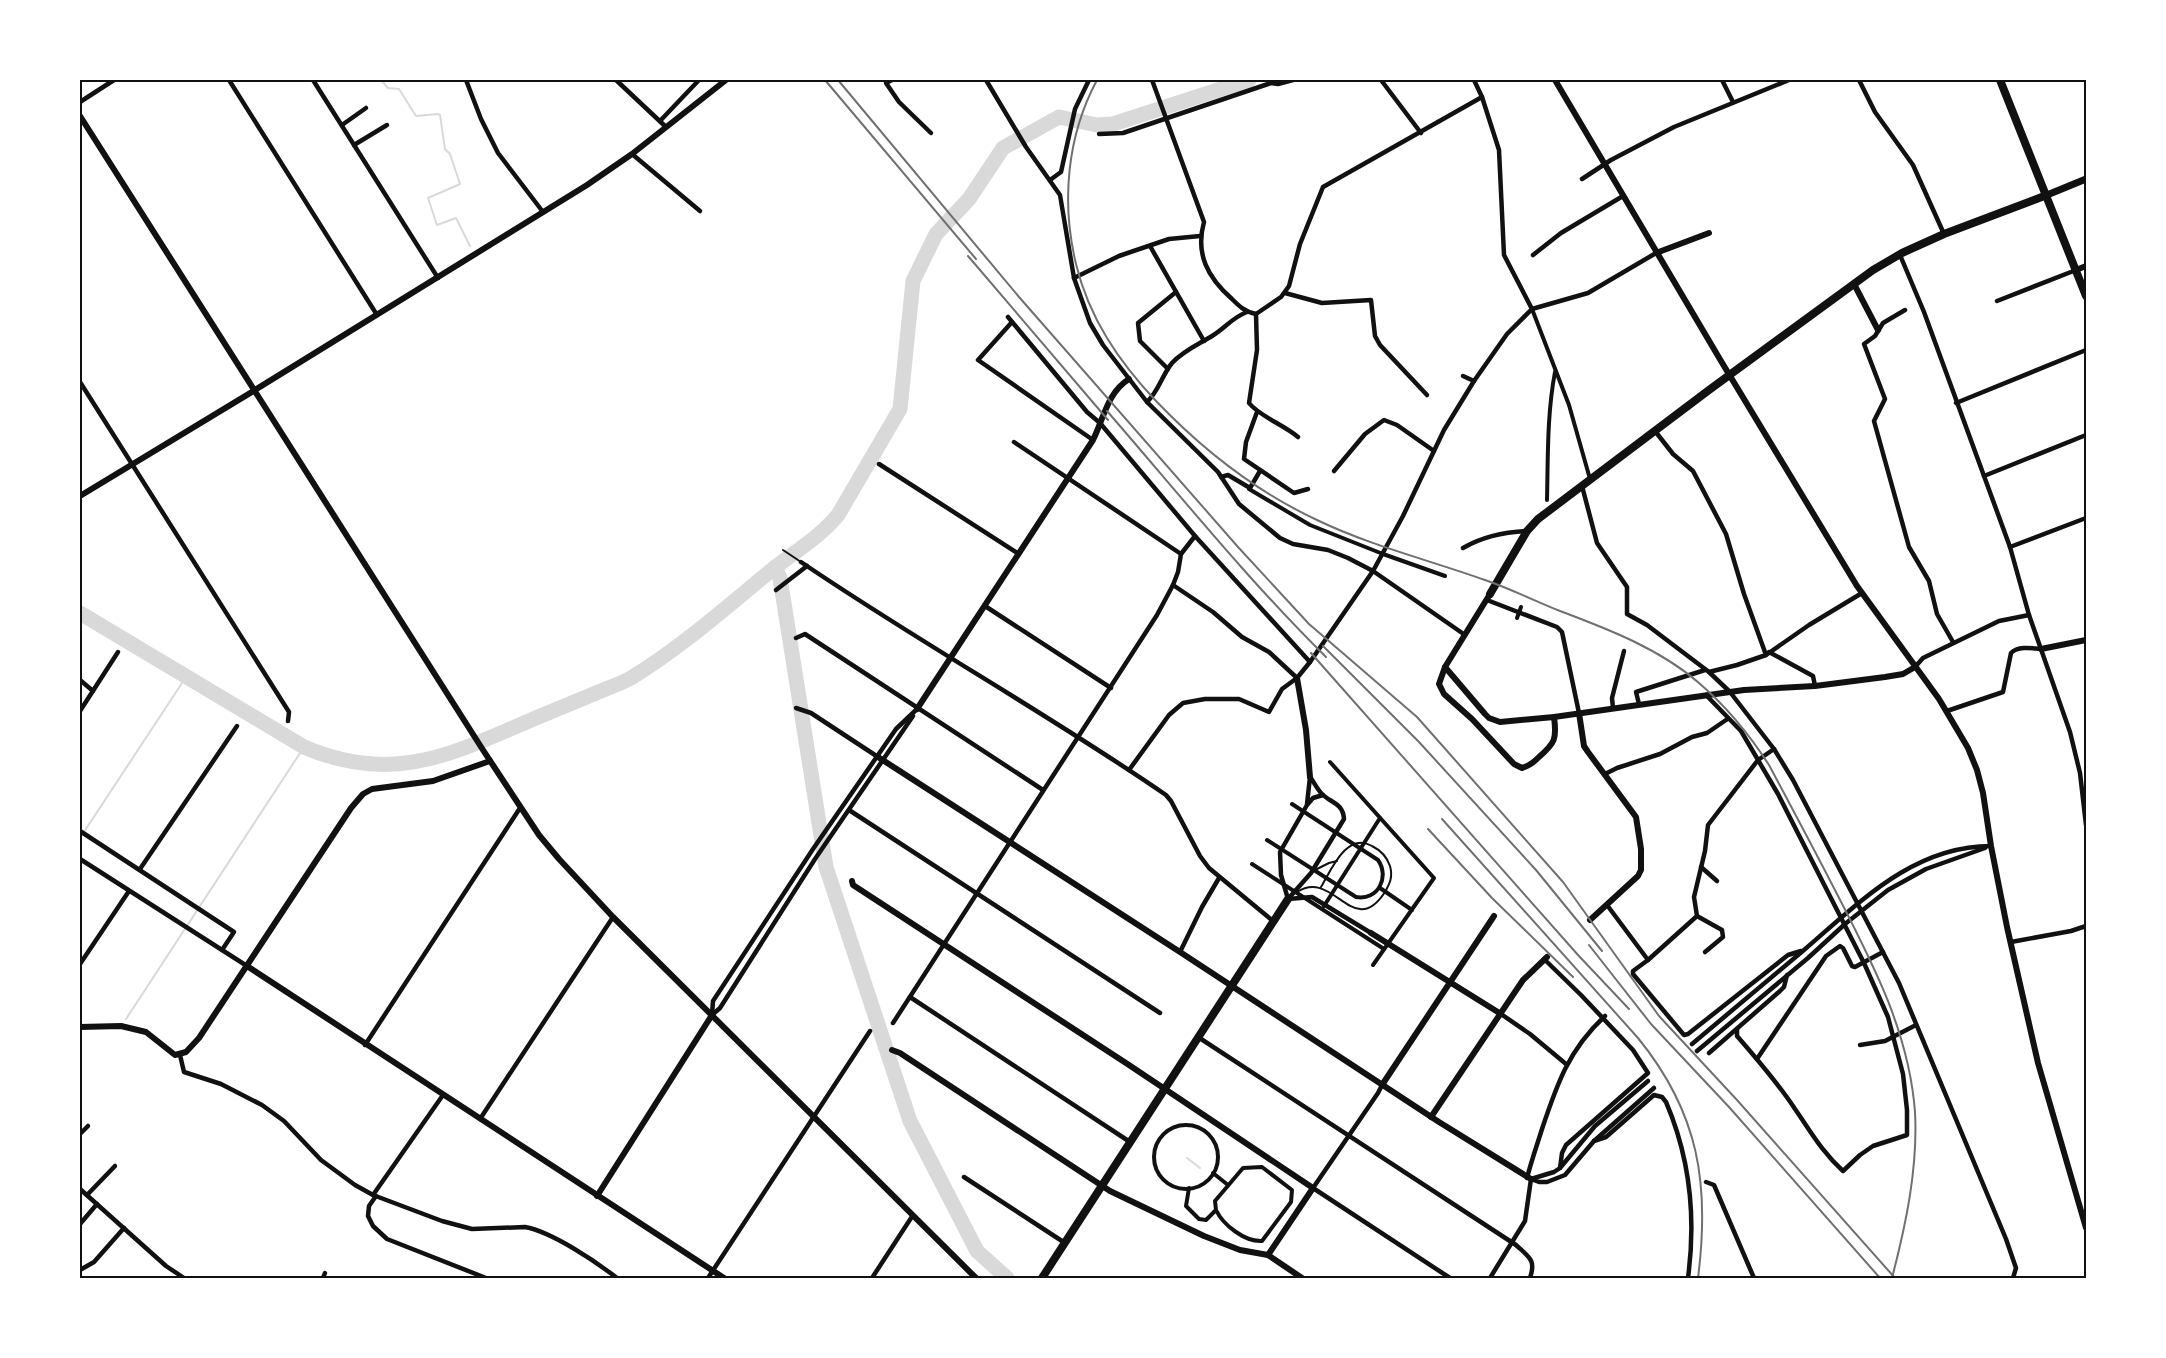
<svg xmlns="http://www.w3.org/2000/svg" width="2166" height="1358" font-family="Quicksand,sans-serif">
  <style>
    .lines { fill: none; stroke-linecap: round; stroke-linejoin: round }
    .stream { stroke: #d9d9d9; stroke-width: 2 }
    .river { stroke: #d9d9d9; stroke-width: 15 }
    .service { stroke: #111; stroke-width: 2 }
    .pedestrian { stroke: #111; stroke-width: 4 }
    .minor { stroke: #111; stroke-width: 4.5 }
    .tertiary { stroke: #111; stroke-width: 6 }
    .secondary { stroke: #111; stroke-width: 7 }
    .primary { stroke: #111; stroke-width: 8 }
    .trunk { stroke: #111; stroke-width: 8 }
    .rail { stroke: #707070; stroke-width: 2 }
    .neatline { fill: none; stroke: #111; stroke-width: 2 }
  </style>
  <rect width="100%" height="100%" fill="#fff"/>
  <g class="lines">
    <g class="stream">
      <polyline points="381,80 388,88 399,89 416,116 438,114 440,115 445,149 450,154 460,184 428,198 437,225 456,218 470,246"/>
      <polyline points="80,838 186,677"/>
      <polyline points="126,1019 304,747"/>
      <polyline points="1187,1158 1200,1168"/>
    </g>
    <g class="river">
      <polyline points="775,567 780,578 826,867 910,1121 977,1251 1007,1278"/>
      <path d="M80,613L304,747C397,787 457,751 543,715C562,707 582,699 601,691C611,687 622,683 631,678C680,648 723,610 768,573C791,554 819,538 838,515L900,409L913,281L936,234L969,199L1003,148L1059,117L1097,125L1113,124L1249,80"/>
    </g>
    <g class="service">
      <polyline points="783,550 801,562"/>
      <polyline points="1315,870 1329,863 1337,861"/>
      <path d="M1297,892C1334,868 1353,941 1385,892C1390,883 1393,877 1390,866C1387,857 1380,850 1372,846C1347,831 1331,870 1321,887"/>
    </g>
    <g class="pedestrian">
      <polyline points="1532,309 1569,405 1590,479"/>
      <polyline points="1249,489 1310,525 1383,554 1445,576"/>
      <path d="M1547,500C1548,457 1547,414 1555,372"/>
      <polyline points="1517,618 1521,607"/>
      <polyline points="1330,762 1434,878 1373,965"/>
      <path d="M1267,840L1356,897C1378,901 1390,877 1378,860L1292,804"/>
      <polyline points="1252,864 1384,949"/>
      <polyline points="1380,888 1412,910"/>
      <polyline points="1324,906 1380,818"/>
      <circle cx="1186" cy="1157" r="32"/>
      <polyline points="1213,1173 1228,1185"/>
      <path d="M1189,1188L1186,1206L1199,1219L1206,1220L1216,1210L1215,1201L1243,1168L1262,1167L1292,1190L1291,1202L1262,1241C1245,1242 1223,1225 1216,1210"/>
    </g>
    <g class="minor">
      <polyline points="229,80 377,315"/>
      <polyline points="313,80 438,278"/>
      <polyline points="466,80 481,119 498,153 543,212"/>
      <polyline points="616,80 666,127"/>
      <polyline points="892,80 886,83 899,102 931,133"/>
      <polyline points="986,80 1026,147 1060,195 1074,278 1090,323 1103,345 1147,402 1218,472 1239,504 1280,538 1293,544 1328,550 1348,558 1373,571 1465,635"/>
      <path d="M1152,80L1204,222C1195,254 1208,278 1232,299C1239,306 1245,312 1256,314L1281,297L1289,286L1300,244L1323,187L1482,97"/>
      <polyline points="1381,80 1421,133"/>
      <polyline points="1474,80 1482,97 1499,150 1504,255 1532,309"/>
      <polyline points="1722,80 1733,102"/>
      <polyline points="1859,80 1875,112 1913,165 1944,234"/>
      <polyline points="80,102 114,80"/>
      <polyline points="660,121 699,80"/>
      <polyline points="342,125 366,108"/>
      <polyline points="1099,134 1123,133 1271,83 1278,84 1293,80"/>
      <polyline points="354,145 387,125"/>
      <polyline points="632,154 700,211"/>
      <polyline points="1582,179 1611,160 1674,127 1789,80"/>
      <polyline points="1050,180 1061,172 1075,109 1089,80"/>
      <polyline points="1150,246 1204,341"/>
      <polyline points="1533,255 1561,233 1623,196"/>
      <polyline points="1900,255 1924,312 2010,547 2029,615 2070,732 2080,773 2086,825"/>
      <polyline points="1074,278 1119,256 1169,239 1200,236"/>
      <polyline points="1285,293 1322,303 1371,300 1375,336 1380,345 1427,395"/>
      <polyline points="1997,301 2076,270"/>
      <polyline points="1905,310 1883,323 1875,336 1864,344 1885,399 1874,421 1909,547 1929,581 1937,614 1953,642"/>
      <path d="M1256,314L1257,350L1249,403C1259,416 1284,425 1298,437"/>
      <polyline points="1008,317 1087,412 1100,423 1195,536 1310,662"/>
      <polyline points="1012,322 978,360 1093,440"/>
      <polyline points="1168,369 1140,341 1138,323 1176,292"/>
      <polyline points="1463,376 1474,381"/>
      <polyline points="80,382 289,712 288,721"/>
      <path d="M1147,402C1159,391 1162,375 1172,363C1183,351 1199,344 1212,336C1225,328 1233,317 1247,312"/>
      <polyline points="1956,403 2086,350"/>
      <polyline points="1257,412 1246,442 1244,459 1294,493 1308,489"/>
      <polyline points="1655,431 1673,454 1693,471 1726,534 1744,594 1766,655 1737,665 1709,672"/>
      <polyline points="1014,442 1181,554"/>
      <polyline points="879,464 1019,554"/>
      <polyline points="1334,471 1365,434 1384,420 1397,425 1434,451"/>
      <polyline points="1984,476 2086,435"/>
      <polyline points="1221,477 1228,475 1250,488 1260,471"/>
      <polyline points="1582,486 1597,543 1627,587 1627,614 1647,625 1709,672 1730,692 1774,749 1793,780 1899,983 2006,1239 2016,1268 2013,1278"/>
      <polyline points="2010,547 2086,518"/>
      <path d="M1463,548C1482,537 1505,532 1527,531"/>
      <path d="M801,562C920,643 1047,713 1166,795L1171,801L1200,856L1209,868L1273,921"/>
      <polyline points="1173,585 1213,612 1242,637 1269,652 1297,678"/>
      <polyline points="776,590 807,566"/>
      <polyline points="1487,600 1557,627 1562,632 1579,713"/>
      <polyline points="985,606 1111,688"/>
      <polyline points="796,638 805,634 1043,790"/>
      <polyline points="1769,652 1813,676 1815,686"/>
      <polyline points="1766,655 1809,625 1862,593"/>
      <polyline points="1915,667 1923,658 1999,621 2029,615"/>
      <polyline points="80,680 93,691"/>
      <path d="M1706,695L1741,731L1778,794L1864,963L1888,1017L1903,1074L1907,1110V1135L1873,1146L1860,1155L1843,1171C1822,1152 1811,1132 1795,1109C1778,1083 1757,1059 1737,1036V1029"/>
      <polyline points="1639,704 1636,692 1705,670"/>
      <polyline points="796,708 811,713 878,757"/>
      <polyline points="1613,708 1612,698 1624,651"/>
      <polyline points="80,711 118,652"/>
      <path d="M1947,711L2003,692L2011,653C2018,646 2031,648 2041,649"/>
      <polyline points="1129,770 1169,715 1183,703 1205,699 1239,699 1269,712 1282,689 1297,678 1310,662 1373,571 1403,516 1444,430 1474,381 1507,334 1532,309 1588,293 1656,253"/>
      <polyline points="1605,774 1617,768 1660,754 1692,737 1707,733 1726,720"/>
      <polyline points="1307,804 1310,777"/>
      <polyline points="849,810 1160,1013"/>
      <polyline points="80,831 234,932 222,950"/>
      <polyline points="80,859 247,966"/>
      <polyline points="1701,867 1717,881"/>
      <polyline points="140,869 237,726"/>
      <path d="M1288,899L1311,873L1344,819C1343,803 1331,803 1322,794C1317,789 1314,782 1310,777"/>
      <polyline points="1288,899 1281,875 1280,852 1307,805 1313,798 1323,795"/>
      <polyline points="1288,899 1312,897 1371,933"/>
      <polyline points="1607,905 1648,960 1697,916 1694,897 1705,851 1708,825 1758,760 1774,749"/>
      <polyline points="1697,916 1722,930 1723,937 1705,952"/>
      <polyline points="2011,942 2071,931 2086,926"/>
      <polyline points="1180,952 1202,907 1219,878"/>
      <polyline points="1544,959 1581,995 1633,1050 1648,1073 1566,1145 1562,1153 1560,1168"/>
      <polyline points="1648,960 1633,971 1633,974 1684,1035 1688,1034 1788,955 1801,951"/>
      <polyline points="80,964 129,891"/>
      <polyline points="910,997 1130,1142"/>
      <polyline points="1501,1014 1530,1034 1566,1064"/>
      <polyline points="712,1015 713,1001 813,849 896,729 917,709"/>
      <polyline points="712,1015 720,1008 815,859 913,716"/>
      <polyline points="893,1023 1157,615 1173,585 1178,572 1181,554 1195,536"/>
      <path d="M1198,1037L1516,1245C1530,1258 1536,1260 1530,1278"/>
      <path d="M1692,1044C1729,1013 1766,982 1804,950C1859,903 1913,846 1991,846"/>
      <polyline points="365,1045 520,808"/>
      <polyline points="1860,1045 1885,1041 1916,1025"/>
      <polyline points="1697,1051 1808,958 1845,924 1888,890 1926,869 1985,848"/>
      <polyline points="1709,1053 1780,991 1784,987 1787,975"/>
      <path d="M180,1055L184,1072L221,1084L262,1105L284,1121L321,1160L355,1185L373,1195L442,1221L472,1229L525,1227C552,1232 595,1261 617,1278"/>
      <polyline points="1757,1059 1826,956 1840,946 1843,948 1852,966 1855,967 1883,952"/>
      <polyline points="1382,1085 1378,1093 1313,1188 1450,1278"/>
      <polyline points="480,1119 613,917"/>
      <polyline points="80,1134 88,1126"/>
      <path d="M1594,1141L1606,1137L1654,1095L1662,1097L1666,1102C1690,1158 1696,1218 1688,1278"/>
      <polyline points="964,1177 1065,1243"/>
      <path d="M1527,1178C1531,1162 1537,1145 1542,1129C1557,1084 1569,1049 1605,1016"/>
      <polyline points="1531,1179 1539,1182 1547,1182 1565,1175 1594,1141 1654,1088"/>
      <polyline points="1531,1179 1554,1172 1560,1168 1595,1126 1648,1081"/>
      <polyline points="1706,1182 1714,1185 1754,1278"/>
      <polyline points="80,1189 166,1266 184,1278"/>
      <polyline points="87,1195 115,1166"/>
      <polyline points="373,1195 443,1095"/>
      <polyline points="376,1196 369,1206 368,1216 373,1226 387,1239 486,1278"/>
      <polyline points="80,1224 97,1204"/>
      <polyline points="80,1270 94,1262 124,1228"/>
      <polyline points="323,1278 325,1273"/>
      <polyline points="708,1278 870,1031"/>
      <polyline points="872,1278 913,1215"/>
      <polyline points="1490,1278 1525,1221 1531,1179"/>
    </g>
    <g class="tertiary">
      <polyline points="1555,80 1721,361 1857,586 1939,699 1968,748 1977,770 1983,793 1991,846 2007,927 2038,1063 2086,1228"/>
      <polyline points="80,116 483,750 539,835 559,859 613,917 976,1278"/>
      <polyline points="1656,253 1709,233"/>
      <polyline points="2076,270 2086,266"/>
      <polyline points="1854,284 1878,330"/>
      <polyline points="80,496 255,390 587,185 632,154 726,80"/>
      <path d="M1490,594L1445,667L1439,684L1444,694L1472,719L1514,764L1522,768C1529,766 1533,763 1539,757C1555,743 1557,739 1554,717"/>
      <polyline points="2041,649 2086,640"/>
      <polyline points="1445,667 1485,714 1489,718 1500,722 1554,717 1744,690 1815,686 1885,677 1903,674 1915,667"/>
      <polyline points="1297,678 1306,730 1310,777"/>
      <path d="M917,709L1093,440C1104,418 1107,393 1129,379"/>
      <polyline points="1579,713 1584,746 1588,752 1636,817 1641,849 1641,870 1638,876 1590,920"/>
      <polyline points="878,757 1180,952 1439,1122 1531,1179"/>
      <polyline points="852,881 853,885 1129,1065 1313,1188 1268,1255"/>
      <polyline points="1371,933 1501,1014"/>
      <polyline points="247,966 724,1278"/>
      <polyline points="80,1027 121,1026 146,1032 175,1055 186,1052 199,1038 351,808 363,794 372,789 433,781 490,761"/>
      <polyline points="892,1050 900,1053 1110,1191 1204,1236 1240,1250 1268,1255 1302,1278"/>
      <polyline points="1382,1085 1494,916"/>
      <polyline points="1431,1117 1523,980 1547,957"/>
      <polyline points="597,1196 712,1015"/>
    </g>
    <polyline class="secondary" points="2047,195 2086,179"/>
    <g class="primary">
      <polyline points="1490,594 1527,531 1538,519 1709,390 1873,270 1902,253 1944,234 2047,195"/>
      <polyline points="1042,1278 1288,899"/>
    </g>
    <polyline class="trunk" points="2000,80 2086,296"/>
    <g class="rail">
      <polyline points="825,80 976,259"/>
      <polyline points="838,80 1019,297 1238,547 1309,624 1417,717 1563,882 1659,1016 1737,1100 1895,1278"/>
      <path d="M1097,80C1067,136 1061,202 1076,264C1089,318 1119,362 1157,402C1203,450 1257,492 1317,520C1371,546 1429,560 1485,580C1511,589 1535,601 1560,611C1608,629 1660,649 1699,683C1727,707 1749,734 1769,765C1792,808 1815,851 1837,894C1873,964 1909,1032 1915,1112C1918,1168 1906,1224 1892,1278"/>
      <polyline points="968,256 1108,420"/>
      <path d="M1107,411C1179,494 1248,580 1326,657"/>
      <polyline points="1323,646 1419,742 1536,870 1602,951"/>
      <polyline points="1311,653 1578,955 1629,1009"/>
      <path d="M1442,819L1638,1038C1699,1113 1710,1184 1698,1278"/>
      <polyline points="1428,829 1492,898 1573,977"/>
      <polyline points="1589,945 1651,1024 1729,1107 1880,1278"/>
    </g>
  </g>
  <rect width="2166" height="1358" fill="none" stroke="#ffffff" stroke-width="162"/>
  <rect x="81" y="81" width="2004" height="1196" class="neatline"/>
</svg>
